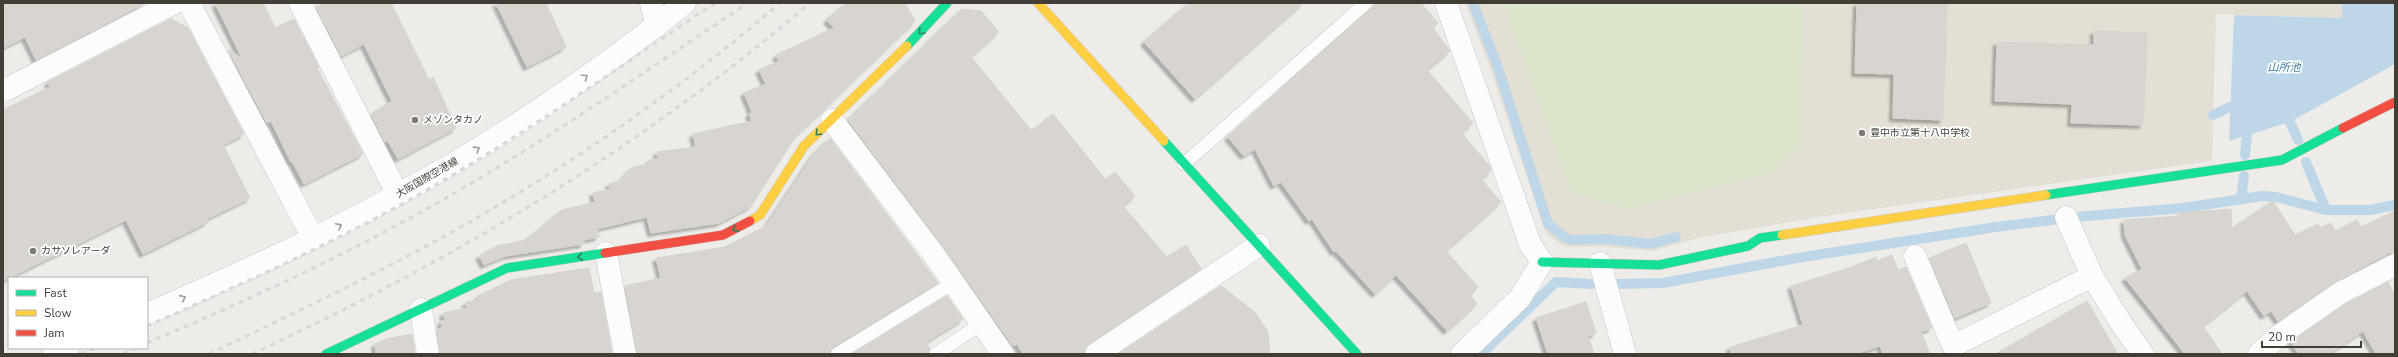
<svg xmlns="http://www.w3.org/2000/svg" width="2398" height="357" font-family="'Nunito Sans','Noto Sans JP',sans-serif">
  <style>
    .education { fill: #e4dfd5 }
    .green { fill: #dbe5cb }
    .water { fill: #bed7e8 }
    .lines { fill: none; stroke-linecap: round; stroke-linejoin: round }
    .stream { stroke: #bed7e8; stroke-width: 10 }
    .building { fill: #d8d5d1; stroke: #d6d3cf; filter: url(#shadow) }
    .lane-casing { stroke: #cac8c5; stroke-width: 14 }
    .street-casing { stroke: #cac8c5; stroke-width: 23 }
    .fast-casing { stroke: #ccc9c1; stroke-width: 10 }
    .slow-casing { stroke: #ccc9c1; stroke-width: 10 }
    .jam-casing { stroke: #ccc9c1; stroke-width: 10 }
    .lane { stroke: #fcfcfc; stroke-width: 13 }
    .street { stroke: #fcfcfc; stroke-width: 22 }
    .fast { stroke: #16e098; stroke-width: 9 }
    .slow { stroke: #ffcf43; stroke-width: 9 }
    .jam { stroke: #f24e42; stroke-width: 9 }
    .rail { stroke: #d8d8d7; stroke-width: 3; stroke-dasharray: 5 5; stroke-linecap: butt }
    .oneway { stroke: #307f5d }
    .oneway2 { stroke: #9f9d99 }
    .poi-dot { fill: #7e7b75; stroke: #fff; stroke-width: 1.5 }
    .labels { text-anchor: middle; dominant-baseline: central; stroke-width: 3.5; stroke-linejoin: round; paint-order: stroke }
    .poi-label { font-size: 10px; fill: #423e36; stroke: #fff; text-anchor: start }
    .street-label { font-size: 10px; fill: #423e36; stroke: #fff }
    .water-label { font-size: 11px; font-style: italic; fill: #3d77a1; stroke: #fff }
  </style>
  <defs>
    <filter id="shadow"><feDropShadow dx="-3.5" dy="3.5" stdDeviation="1" flood-color="#0004"/></filter>
  </defs>
  <rect width="100%" height="100%" fill="#eeece9"/>
  <polygon class="education" points="1465,3 2342,3 2342,18 2216,14 2212,161 1818,217 1699,238 1652,251 1604,247 1569,247 1563,246 1546,234 1491,71"/>
  <polygon class="green" points="1503,3 1803,3 1800,147 1772,173 1630,209 1571,193"/>
  <polygon class="water" points="2342,3 2395,3 2395,64 2290,122 2229,141 2234,15 2342,18"/>
  <g class="lines">
    <g class="stream">
      <polyline points="1473,3 1498,68 1548,224 1565,238 1571,240 1605,239 1651,244 1676,237"/>
      <polyline points="2213,115 2230,107"/>
      <polyline points="2290,122 2298,140"/>
      <polyline points="2245,155 2247,136"/>
      <polyline points="2306,162 2326,210"/>
      <polyline points="2241,199 2244,176"/>
      <polyline points="1617,284 1663,283 1797,258 1996,227 2075,217 2183,208 2262,196 2276,197 2326,210 2370,210 2395,205"/>
      <polyline points="1481,354 1556,282 1592,284"/>
    </g>
  </g>
  <g class="building">
    <polygon points="3,3 142,3 144,4 36,60 25,37 3,48"/>
    <polygon points="215,3 263,3 275,28 294,19 319,67 317,68 363,154 304,184 292,161 291,162 271,121 267,123 228,50 242,58"/>
    <polygon points="325,3 391,3 429,80 433,77 456,128 398,159 388,141 385,142 371,114 392,101 364,44 341,56 316,7"/>
    <polygon points="496,3 546,3 566,47 527,67"/>
    <polygon points="846,3 905,3 915,21 795,137 751,206 719,223 651,233 647,217 597,229 599,237 583,240 584,244 505,256 484,265 479,256 497,246 526,240 562,210 595,202 593,193 610,189 609,184 619,181 633,167 649,164 649,160 658,159 657,152 696,147 693,134 752,121 749,114 752,112 744,93 766,84 759,70 779,61 776,55 834,28 827,20"/>
    <polygon points="1189,3 1303,3 1195,99 1144,42"/>
    <polygon points="1376,3 1421,3 1438,23 1433,28 1450,51 1427,70 1473,123 1462,133 1490,167 1491,171 1481,179 1501,202 1446,251 1478,287 1470,295 1477,304 1447,331 1396,275 1375,294 1336,251 1334,252 1312,219 1309,221 1281,182 1274,186 1255,149 1244,156 1228,137"/>
    <polygon points="1857,3 1947,3 1943,120 1893,118 1894,74 1855,73"/>
    <polygon points="962,9 981,11 999,32 971,57 1032,131 1053,114 1106,180 1115,172 1135,196 1123,206 1167,257 1186,245 1201,269 1089,344 1084,354 1023,354 1017,344 1013,346 945,249 848,120"/>
    <polygon points="171,19 188,28 244,134 223,145 250,198 207,219 208,222 143,254 126,220 3,281 3,110 50,87 48,82"/>
    <polygon points="2094,31 2147,33 2143,125 2071,123 2072,104 1995,101 1997,42 2094,45"/>
    <polygon points="830,138 938,283 833,347 829,354 637,354 625,286 661,278 656,258 725,247 766,226 814,154"/>
    <polygon points="2273,201 2295,235 2318,224 2320,228 2331,223 2335,231 2357,220 2361,227 2395,211 2395,250 2333,283 2278,321 2271,311 2264,316 2247,291 2203,326 2222,354 2185,354 2125,278 2142,269 2125,235 2124,220 2180,216 2179,213 2231,209 2232,228"/>
    <polygon points="1966,243 1991,303 1955,318 1929,258"/>
    <polygon points="1892,255 1898,270 1906,267 1932,328 1921,332 1930,354 1883,354 1880,346 1855,354 1731,354 1730,347 1803,325 1791,286 1849,268 1876,257 1877,261"/>
    <polygon points="589,268 594,293 601,292 612,354 440,354 437,329 442,328 441,321 445,320 443,313 467,308 466,302 478,300 478,296 511,280"/>
    <polygon points="2388,282 2395,295 2395,354 2376,354 2363,331 2329,354 2299,354 2291,342 2346,304"/>
    <polygon points="1221,286 1255,312 1268,332 1270,354 1118,354"/>
    <polygon points="947,296 963,319 926,342 930,349 928,354 852,354"/>
    <polygon points="2087,301 2118,354 1996,354"/>
    <polygon points="1586,302 1596,333 1588,336 1594,354 1548,354 1536,318"/>
    <polygon points="412,334 415,354 376,354 375,344 386,339"/>
  </g>
  <g class="lines">
    <defs>
      <g id="lane">
        <polyline points="1184,164 1366,3"/>
        <polyline points="837,354 953,283"/>
        <polyline points="936,354 981,324"/>
      </g>
      <g id="street">
        <polyline points="189,3 313,238"/>
        <polyline points="300,3 398,195"/>
        <polyline points="651,3 657,26"/>
        <polyline points="1446,3 1530,244 1542,262 1520,298 1462,354"/>
        <polyline points="3,91 174,3"/>
        <polyline points="832,120 935,256 1003,354"/>
        <polyline points="2066,217 2092,276 2121,323 2143,354"/>
        <polyline points="606,253 625,354"/>
        <polyline points="1915,256 1953,346 2092,276"/>
        <polyline points="1600,263 1625,354"/>
        <polyline points="421,309 428,354"/>
        <path d="M147,314C232,277 317,239 399,194C500,140 595,74 685,3"/>
        <polyline points="54,354 68,348"/>
        <polyline points="1096,354 1259,245"/>
        <polyline points="2259,354 2280,335 2340,293 2395,265"/>
      </g>
      <g id="fast">
        <polyline points="907,46 947,3"/>
        <polyline points="1164,141 1357,354"/>
        <polyline points="2046,195 2282,160 2343,128"/>
        <polyline points="1542,262 1659,265 1748,246 1760,238 1782,235"/>
        <polyline points="326,354 507,268 605,253"/>
      </g>
      <g id="slow">
        <polyline points="1038,3 1164,141"/>
        <polyline points="750,221 760,215 804,146 907,46"/>
        <polyline points="1782,235 2046,195"/>
      </g>
      <g id="jam">
        <polyline points="2343,128 2395,102"/>
        <polyline points="605,253 723,235 750,221"/>
      </g>
    </defs>
    <use href="#lane" class="lane-casing"/>
    <use href="#street" class="street-casing"/>
    <use href="#fast" class="fast-casing"/>
    <use href="#slow" class="slow-casing"/>
    <use href="#jam" class="jam-casing"/>
    <use href="#lane" class="lane"/>
    <use href="#street" class="street"/>
    <use href="#fast" class="fast"/>
    <use href="#slow" class="slow"/>
    <use href="#jam" class="jam"/>
    <g class="rail">
      <path d="M147,326C224,292 302,257 376,218C494,156 604,77 715,3"/>
      <path d="M147,343C256,297 363,247 465,187C562,130 654,65 748,3"/>
      <polyline points="81,354 95,348"/>
      <polyline points="123,354 136,348"/>
      <path d="M209,354C304,308 401,263 492,209C594,149 691,80 780,3"/>
      <path d="M252,354C456,259 639,149 810,3"/>
    </g>
  </g>
  <defs><path id="oneway-chevron" d="M-2-3.5L2.5 0L-2 3.5" fill="none" stroke-width="1.6" stroke-linecap="round" stroke-linejoin="round"/></defs>
  <g class="oneway">
    <use href="#oneway-chevron" transform="translate(921 32) rotate(135)"/>
    <use href="#oneway-chevron" transform="translate(818 133) rotate(136)"/>
    <use href="#oneway-chevron" transform="translate(735 229) rotate(152)"/>
    <use href="#oneway-chevron" transform="translate(580 257) rotate(171)"/>
  </g>
  <g class="oneway2">
    <use href="#oneway-chevron" transform="translate(585 77) rotate(-35)"/>
    <use href="#oneway-chevron" transform="translate(477 149) rotate(-32)"/>
    <use href="#oneway-chevron" transform="translate(339 226) rotate(-27)"/>
    <use href="#oneway-chevron" transform="translate(183 298) rotate(-24)"/>
  </g>
  <g class="poi-dot">
    <circle cx="415" cy="120" r="4"/>
    <circle cx="1862" cy="133" r="4"/>
    <circle cx="33" cy="251" r="4"/>
  </g>
  <g class="labels">
    <g class="poi-label">
      <text x="423" y="120">メゾンタカノ</text>
      <text x="1870" y="133">豊中市立第十八中学校</text>
      <text x="41" y="251">カサソレアーダ</text>
    </g>
    <g class="street-label">
      <text transform="translate(427 178) rotate(-30)">大阪国際空港線</text>
    </g>
    <g class="water-label">
      <text x="2284" y="67">山所池</text>
    </g>
  </g>
  <rect width="2398" height="357" fill="none" stroke="#423e36" stroke-width="8"/>
  <rect x="8" y="277" width="140" height="72" fill="#ffffff" stroke="#b3b2af"/>
  <rect x="16" y="290" width="20" height="6" fill="#16e098" stroke="#b3b2af"/>
  <text x="44" y="297" font-size="12" fill="#423e36">Fast</text>
  <rect x="16" y="310" width="20" height="6" fill="#ffcf43" stroke="#b3b2af"/>
  <text x="44" y="317" font-size="12" fill="#423e36">Slow</text>
  <rect x="16" y="330" width="20" height="6" fill="#f24e42" stroke="#b3b2af"/>
  <text x="44" y="337" font-size="12" fill="#423e36">Jam</text>
  <path d="M2262 341v6h99v-6" fill="none" stroke="#423e36" stroke-width="2"/>
  <text x="2268" y="341" font-size="12" fill="#423e36" stroke="#ffffff" stroke-width="3" paint-order="stroke">20 m</text>
</svg>
